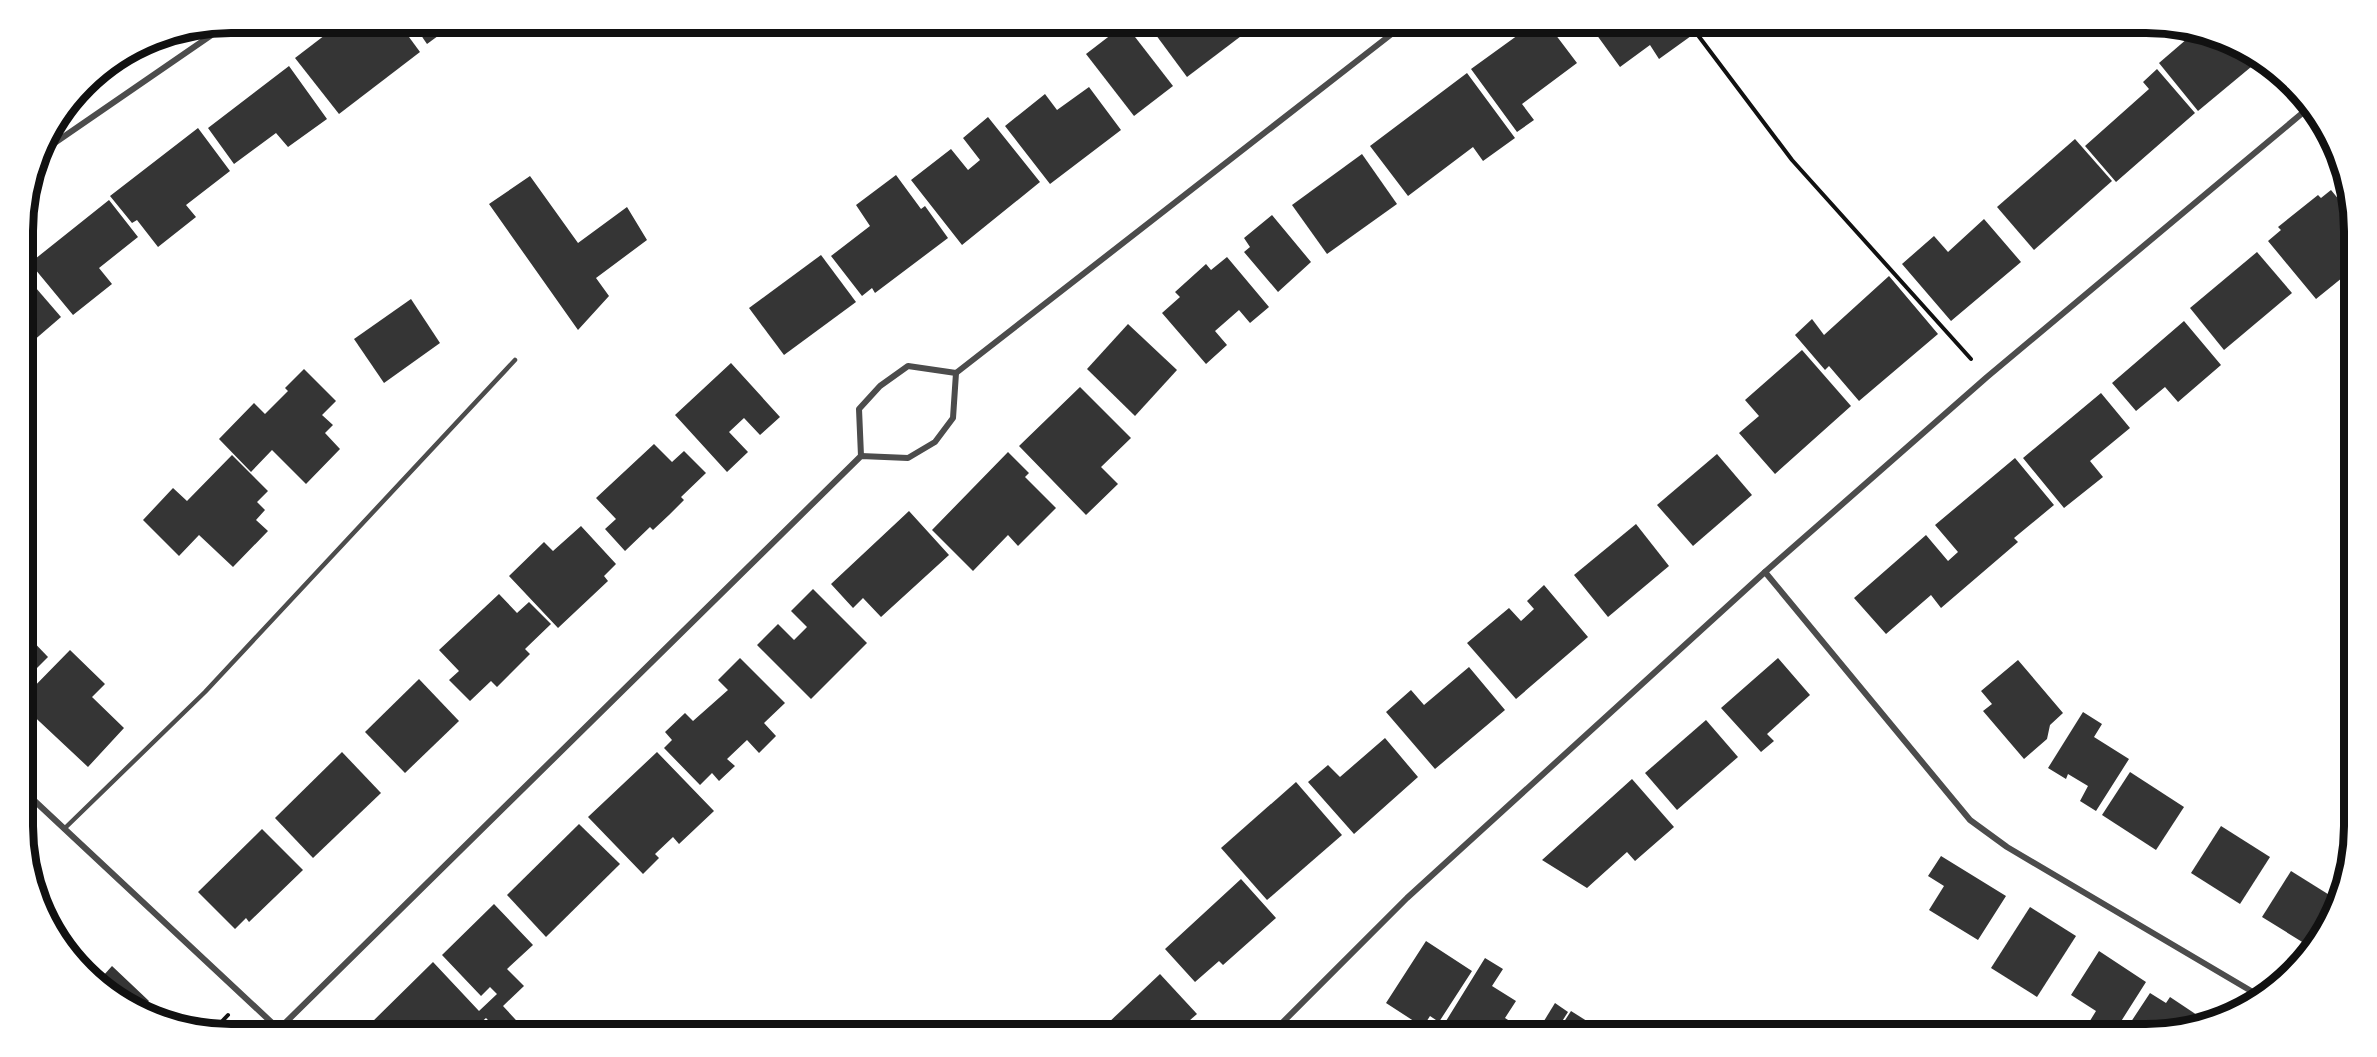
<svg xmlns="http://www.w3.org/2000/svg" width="2377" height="1057" font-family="Jost,sans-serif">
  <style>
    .building { fill: #353535 }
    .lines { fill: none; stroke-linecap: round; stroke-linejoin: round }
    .path { stroke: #111; stroke-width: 4 }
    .service { stroke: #4c4c4c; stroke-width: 4.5 }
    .minor { stroke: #4c4c4c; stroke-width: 6 }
    .rim { fill: none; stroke: #111; stroke-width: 8 }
  </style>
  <rect width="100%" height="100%" fill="#fff"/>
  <g class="building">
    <polygon points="342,22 398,22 420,52 339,114 295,58"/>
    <polygon points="412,22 457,22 427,44"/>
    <polygon points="1165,22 1249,22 1253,27 1187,77 1153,31"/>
    <polygon points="1536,22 1546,22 1577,63 1522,104 1534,120 1517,132 1471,69"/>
    <polygon points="1597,22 1682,22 1691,36 1659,59 1650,45 1620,67 1591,27"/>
    <polygon points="1125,24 1173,86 1134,116 1086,54"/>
    <polygon points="2195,32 2226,39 2257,62 2198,111 2159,63"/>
    <polygon points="289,66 327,119 288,147 276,133 234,164 208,128"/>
    <polygon points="2157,69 2195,113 2116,182 2085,146 2149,89 2143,82"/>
    <polygon points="1467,73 1515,138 1483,161 1473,147 1408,196 1370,146"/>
    <polygon points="1089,87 1121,130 1050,184 1005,126 1045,94 1057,110"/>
    <polygon points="988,117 1040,182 962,245 911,180 951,149 968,170 980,160 963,138"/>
    <polygon points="198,128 230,171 186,205 196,217 158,247 137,220 132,223 110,196"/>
    <polygon points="2075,139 2112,181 2034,250 1997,207"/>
    <polygon points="1362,154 1397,204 1327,254 1292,205"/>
    <polygon points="896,175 921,209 925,206 948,238 875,293 872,288 862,296 831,256 870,226 856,205"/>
    <polygon points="530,176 578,243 627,207 647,240 596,278 609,296 578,330 489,204"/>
    <polygon points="2331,190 2353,217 2353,269 2316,299 2268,241 2281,230 2278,227 2318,195 2321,198"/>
    <polygon points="109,200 138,237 99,268 112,284 73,315 30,263"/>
    <polygon points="1272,215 1311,262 1278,292 1244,252 1250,247 1244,238"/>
    <polygon points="1984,219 2021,262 1951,321 1902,264 1934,236 1948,252"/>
    <polygon points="2257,252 2292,293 2224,350 2190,308"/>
    <polygon points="821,255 856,302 784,355 749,308"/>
    <polygon points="1227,257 1269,307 1250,323 1239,310 1215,331 1227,345 1206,364 1162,313 1180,297 1175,292 1206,264 1211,270"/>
    <polygon points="23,273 61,317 25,348 23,345"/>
    <polygon points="1889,276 1938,334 1859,401 1829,366 1825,370 1795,335 1812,319 1824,335"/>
    <polygon points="411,299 440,343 384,383 354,339"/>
    <polygon points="2184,321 2221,365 2178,402 2165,387 2136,411 2112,383"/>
    <polygon points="1128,324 1177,370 1135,416 1087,369"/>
    <polygon points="1802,350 1851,406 1775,474 1739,433 1759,416 1745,400"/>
    <polygon points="731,363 780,417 760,435 744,418 729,432 748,452 727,472 675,415"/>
    <polygon points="304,369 336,401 322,415 333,425 325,433 340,449 306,484 272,450 251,472 219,439 254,403 265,414 288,391 285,388"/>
    <polygon points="1080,387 1131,438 1101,467 1118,484 1086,515 1019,446"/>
    <polygon points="2101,393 2130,428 2090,461 2103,477 2064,508 2023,458"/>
    <polygon points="654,444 672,462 684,451 706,473 681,497 684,500 669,515 653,530 650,527 625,551 605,529 616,519 596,498"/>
    <polygon points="1008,452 1029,473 1025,477 1056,508 1018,546 1008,535 973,571 932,530"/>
    <polygon points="1717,454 1752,495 1693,546 1657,505"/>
    <polygon points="232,455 268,491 257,502 265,510 256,520 268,531 233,567 199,535 179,556 143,520 173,488 187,501"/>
    <polygon points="2015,458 2054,505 2014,538 2018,542 1941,608 1931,595 1886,634 1854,598 1926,535 1948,561 1958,552 1935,525"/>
    <polygon points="909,511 949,555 881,617 863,598 853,608 831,584"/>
    <polygon points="1636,524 1669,566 1608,617 1574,575"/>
    <polygon points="581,526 616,564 604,576 608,581 558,628 509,576 544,542 553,551"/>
    <polygon points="1544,585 1588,637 1516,699 1467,643 1509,608 1521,621 1534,609 1527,601"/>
    <polygon points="813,589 867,643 811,699 757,645 778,624 794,640 807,627 791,611"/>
    <polygon points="499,594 517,613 529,602 551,624 525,649 530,654 497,687 491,681 470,701 449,680 459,671 439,650"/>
    <polygon points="24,632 48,657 24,681"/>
    <polygon points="70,650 105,684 92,697 124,728 88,767 24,707 24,697"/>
    <polygon points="740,658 785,703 764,723 776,736 759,753 747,740 727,759 735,766 719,781 712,773 700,785 664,748 672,740 665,732 685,713 693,721 728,690 718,680"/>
    <polygon points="1778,658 1810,695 1767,734 1774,741 1761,752 1721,708"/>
    <polygon points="2018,660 2063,713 2050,725 2047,739 2024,759 1983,711 1992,704 1981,691"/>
    <polygon points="1469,667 1505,710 1435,769 1386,712 1411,690 1424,705"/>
    <polygon points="419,679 459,721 405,773 365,732"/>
    <polygon points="2083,712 2102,724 2094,737 2129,759 2096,811 2080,801 2088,786 2068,774 2066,779 2048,768"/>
    <polygon points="1706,720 1738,757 1677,810 1645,773"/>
    <polygon points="1385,738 1418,777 1354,834 1308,782 1328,765 1340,777"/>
    <polygon points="342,752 381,793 313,858 275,818"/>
    <polygon points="657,752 714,811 679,844 673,837 655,854 659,858 643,874 588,817"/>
    <polygon points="2130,772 2184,807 2156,850 2102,815"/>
    <polygon points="1632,779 1674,827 1635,861 1627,852 1587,888 1542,860"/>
    <polygon points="1296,782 1342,835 1267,900 1221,848"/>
    <polygon points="579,824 620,864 546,937 507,895"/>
    <polygon points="2221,826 2270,857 2240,904 2191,873"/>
    <polygon points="262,829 303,870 249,922 246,918 235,929 198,892"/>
    <polygon points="1941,856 2006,896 1978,940 1929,910 1944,886 1928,876"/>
    <polygon points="2291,871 2339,901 2312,948 2262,917"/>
    <polygon points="1241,879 1276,918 1223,965 1219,961 1195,982 1165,949"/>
    <polygon points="494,904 533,945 507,969 524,986 503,1006 526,1031 522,1034 501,1034 486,1018 468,1034 376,1034 368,1026 433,962 479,1011 497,994 490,987 481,996 442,955"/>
    <polygon points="2030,907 2076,936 2037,997 1991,968"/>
    <polygon points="54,926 77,947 69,955 65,953"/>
    <polygon points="1426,941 1472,971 1439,1022 1430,1016 1423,1027 1386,1003"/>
    <polygon points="2099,951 2146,982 2113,1034 2103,1034 2088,1024 2096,1011 2071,995"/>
    <polygon points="1485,958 1503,969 1492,986 1516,1001 1505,1018 1530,1034 1438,1034"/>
    <polygon points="87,962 103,976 112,966 149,1001 140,1010 83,966"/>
    <polygon points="1160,974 1197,1014 1174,1034 1115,1034 1106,1025"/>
    <polygon points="2150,993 2166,1003 2170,997 2203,1019 2159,1034 2123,1034"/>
    <polygon points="1555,1003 1568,1012 1554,1034 1536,1034"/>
    <polygon points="1571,1011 1590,1023 1582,1034 1556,1034"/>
  </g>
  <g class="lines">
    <g class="path">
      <polyline points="1688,22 1792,160 1971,359"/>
      <polyline points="213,1031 228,1015"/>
    </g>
    <polyline class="service" points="64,829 205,692 515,360"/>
    <g class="minor">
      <polyline points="40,153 229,23"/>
      <polyline points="861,456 859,409 880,386 908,366 956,373 1407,22"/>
      <polyline points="1765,572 1970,820 2007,847 2263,998"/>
      <polyline points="24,791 284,1034"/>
      <polyline points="1280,1024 1296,1034"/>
      <polyline points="279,1029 861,456 908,458 935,442 953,418 956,373"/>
      <polyline points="1271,1034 1407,898 1765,572 1987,377 2312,105"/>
    </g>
  </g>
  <path d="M0 0H2377V1057H0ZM231 33H2146A198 198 0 0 1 2344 231V826A198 198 0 0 1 2146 1024H231A198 198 0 0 1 33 826V231A198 198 0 0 1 231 33Z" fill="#fff" fill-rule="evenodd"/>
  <path class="rim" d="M231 33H2146A198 198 0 0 1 2344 231V826A198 198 0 0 1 2146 1024H231A198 198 0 0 1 33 826V231A198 198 0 0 1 231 33Z"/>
</svg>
